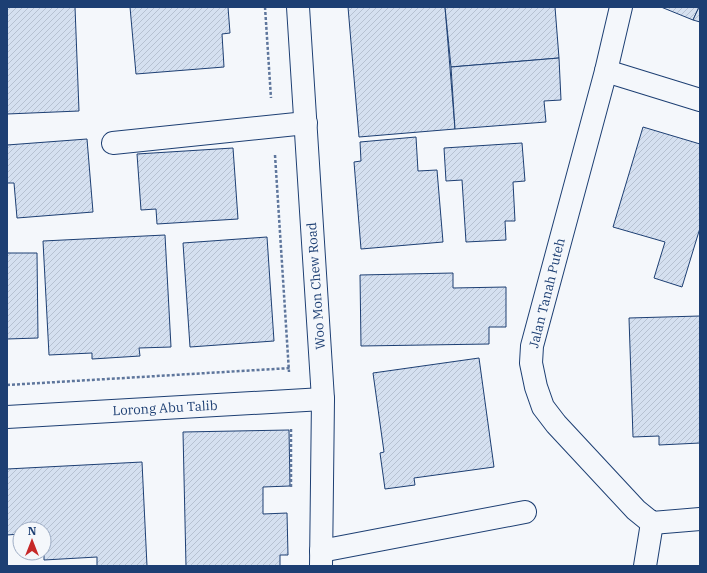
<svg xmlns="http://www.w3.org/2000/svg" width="707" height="573" font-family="'IBM Plex Serif',serif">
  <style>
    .building { fill: url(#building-hatch); stroke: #1d3f73 }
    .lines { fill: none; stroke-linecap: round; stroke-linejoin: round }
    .street-casing { stroke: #1d3f73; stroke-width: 24 }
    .secondary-casing { stroke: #1d3f73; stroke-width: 24 }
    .path { stroke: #5e769c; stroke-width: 2.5; stroke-dasharray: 3 2; stroke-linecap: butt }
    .street { stroke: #f4f7fb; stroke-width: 22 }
    .secondary { stroke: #f4f7fb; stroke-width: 22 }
    .labels { text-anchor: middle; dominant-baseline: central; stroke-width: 3; stroke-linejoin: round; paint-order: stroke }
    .street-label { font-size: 13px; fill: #1d3f73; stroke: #f4f7fb }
  </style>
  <defs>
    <pattern id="building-hatch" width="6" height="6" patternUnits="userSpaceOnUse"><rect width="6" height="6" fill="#d5e0f0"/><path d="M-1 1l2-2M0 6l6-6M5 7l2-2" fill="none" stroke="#b6c1d1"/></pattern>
  </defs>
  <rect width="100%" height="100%" fill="#f4f7fb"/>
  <g class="building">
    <polygon points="7,7 75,7 79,111 7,114"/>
    <polygon points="130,7 228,7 230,33 222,34 224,67 136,74"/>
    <polygon points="348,7 445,7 455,129 359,137"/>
    <polygon points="445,7 555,7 559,58 451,67"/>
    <polygon points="661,7 699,7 693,20"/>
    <polygon points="699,7 700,7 700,22 693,20"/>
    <polygon points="559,58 561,100 544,101 546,122 455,129 451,67"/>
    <polygon points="643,127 700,144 700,228 682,287 654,278 665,242 613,227"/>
    <polygon points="416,137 418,171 437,170 443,242 361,249 354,162 361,161 360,142"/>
    <polygon points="87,139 93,212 17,218 14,183 7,183 7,145"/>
    <polygon points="522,143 525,181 513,182 515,221 505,221 506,240 466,242 462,180 446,181 444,148"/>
    <polygon points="233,148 238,219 157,224 156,209 141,210 137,154"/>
    <polygon points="165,235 171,347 139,348 140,356 92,359 92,353 49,355 43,241"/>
    <polygon points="267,237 274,341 190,347 183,243"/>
    <polygon points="7,253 37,253 38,338 7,339"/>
    <polygon points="453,273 453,288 506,287 506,327 489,327 489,344 361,346 360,275"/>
    <polygon points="700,316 700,443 659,445 659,436 633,437 629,318"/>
    <polygon points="479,358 494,467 414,478 415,485 385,489 380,453 384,452 373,373"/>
    <polygon points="289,430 290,486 263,487 263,514 287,513 288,555 280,555 280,566 186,566 183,432"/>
    <polygon points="142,462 147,566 97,566 97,557 44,560 44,529 20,529 20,534 7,535 7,469"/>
  </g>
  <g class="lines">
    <defs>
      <g id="street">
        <polyline points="621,7 606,71 532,346 531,363 536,387 543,407 556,424 636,510 652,523 700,519"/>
        <polyline points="606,71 700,100"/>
        <polyline points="113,143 306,123"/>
        <polyline points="7,417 323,399"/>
        <polyline points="321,551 525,512"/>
        <polyline points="645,566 652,523"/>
      </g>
      <polyline id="secondary" points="298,7 323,399 321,566"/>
    </defs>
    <use href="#street" class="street-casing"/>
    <use href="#secondary" class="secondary-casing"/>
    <g class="path">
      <polyline points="265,7 271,98"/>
      <polyline points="275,155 289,372"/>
      <polyline points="7,385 291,368"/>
      <polyline points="291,429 291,488"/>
    </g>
    <use href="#street" class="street"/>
    <use href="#secondary" class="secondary"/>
  </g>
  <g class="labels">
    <g class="street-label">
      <text transform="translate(316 286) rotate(-94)">Woo Mon Chew Road</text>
      <text transform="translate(547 293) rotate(-76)">Jalan Tanah Puteh</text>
      <text transform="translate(165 408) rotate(-3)">Lorong Abu Talib</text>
    </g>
  </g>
  <rect width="707" height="573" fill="none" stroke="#1d3f73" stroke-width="16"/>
  <g transform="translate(32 541)"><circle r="19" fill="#f4f7fb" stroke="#9eadc5"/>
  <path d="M0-3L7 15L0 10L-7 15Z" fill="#c62828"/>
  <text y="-6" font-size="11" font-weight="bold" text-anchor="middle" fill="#1d3f73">N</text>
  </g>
</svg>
